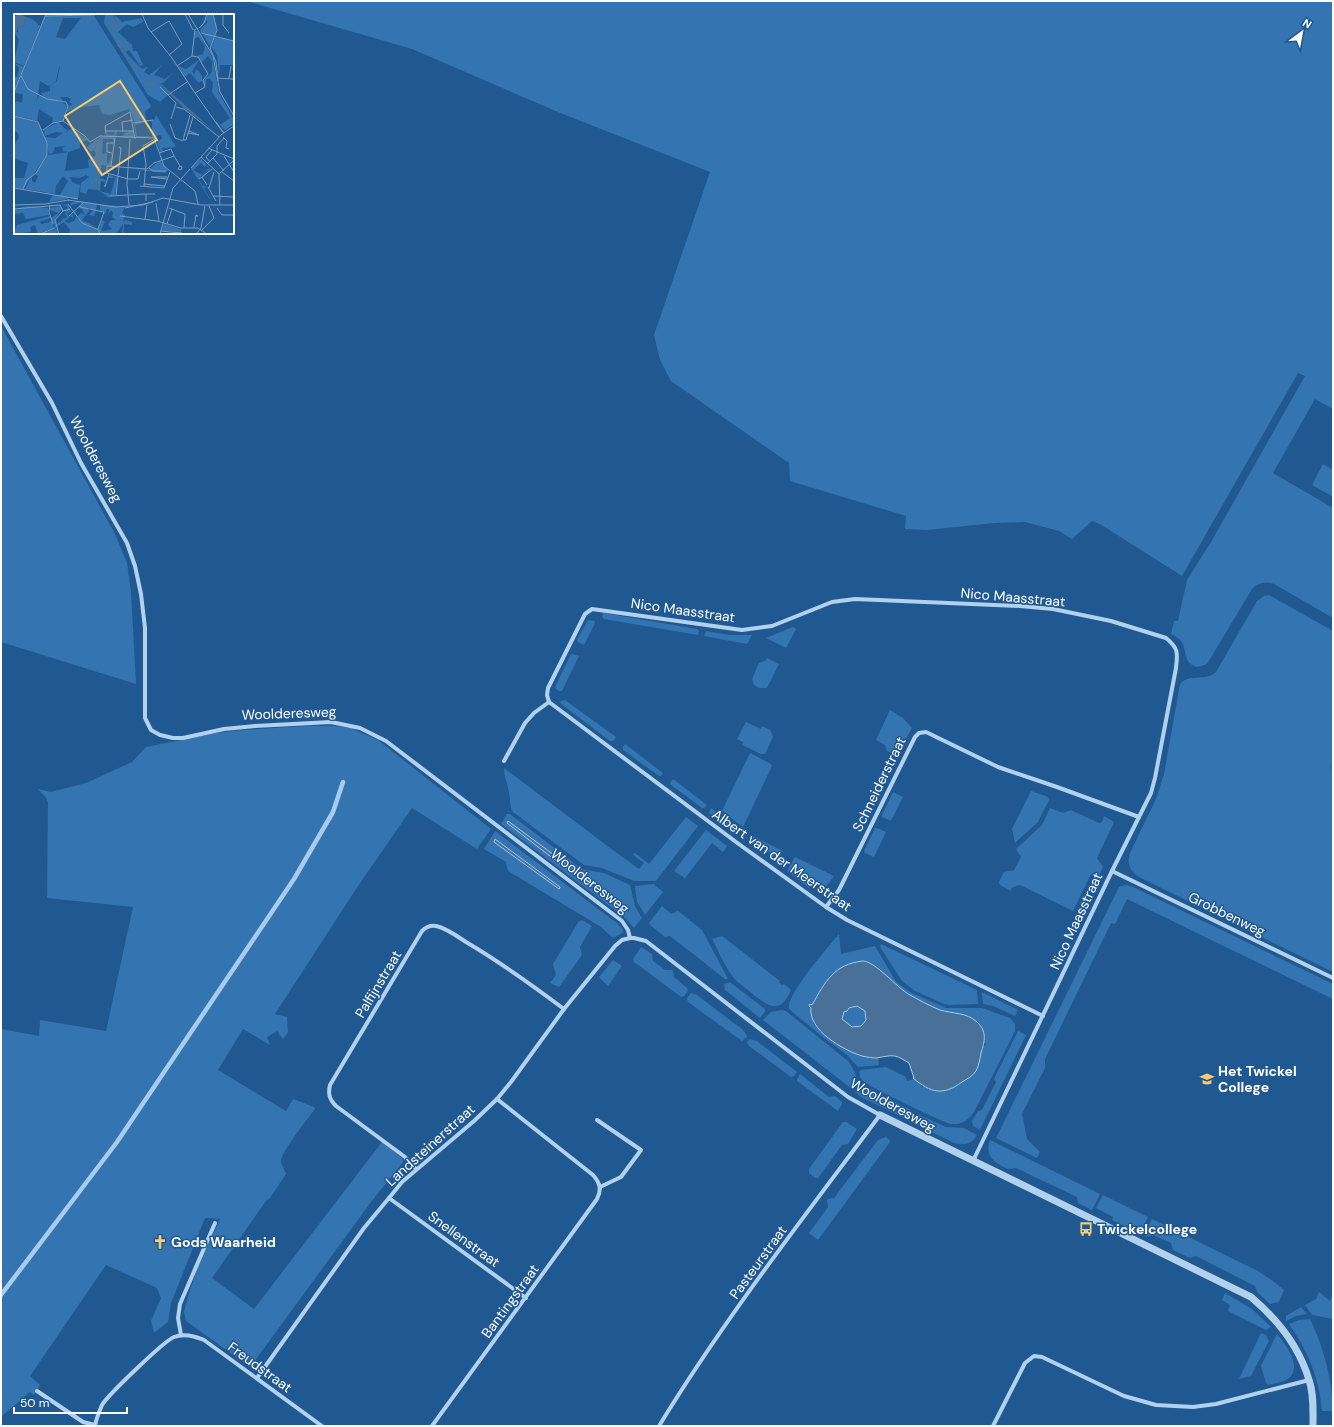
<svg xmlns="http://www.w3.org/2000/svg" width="1334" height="1427" font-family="'DM Sans',sans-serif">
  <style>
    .green { fill: #3474b0; fill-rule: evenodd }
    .water { fill: #487098; stroke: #a6ccef; fill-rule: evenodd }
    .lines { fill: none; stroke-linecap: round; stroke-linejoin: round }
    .stream { stroke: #a6ccef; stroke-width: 4.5 }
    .minor { stroke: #b2d1ed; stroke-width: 4 }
    .tertiary { stroke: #b2d1ed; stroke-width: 7 }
    .labels { text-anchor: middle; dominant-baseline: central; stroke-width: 3; stroke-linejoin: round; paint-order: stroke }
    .street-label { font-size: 14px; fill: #fff; stroke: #205992 }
    .poi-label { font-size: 14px; font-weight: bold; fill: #fff; stroke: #205992; text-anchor: start }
    .inset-river { fill: none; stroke: #487098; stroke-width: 2 }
    .inset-road { fill: none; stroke: #799bbe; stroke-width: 1 }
    .view { fill: #facb73; fill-opacity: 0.15; stroke: #facb73; stroke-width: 2 }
    .inset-edge { fill: none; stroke: #fff; stroke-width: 2 }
  </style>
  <rect width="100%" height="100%" fill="#205992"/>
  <g class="green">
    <path d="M246,1H1333V409L1315,399L1273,473L1333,508V618L1274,584C1265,581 1258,583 1252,589L1207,664L1198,667C1177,662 1194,644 1171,634L1174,621H1178L1187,580L1211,542L1305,376L1298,373L1182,576L1100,524L1092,521L1072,539L1059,531L1025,522L994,523L927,530L905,529L906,516L790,481L789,463L671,381L660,360L654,335L710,172L558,112L412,49Z"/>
    <polygon points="1,326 115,534 127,563 131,592 136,684 1,642"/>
    <polygon points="1323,464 1333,470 1333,497 1312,485"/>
    <path d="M1269,595L1333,631V763L1328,772L1333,764V972L1139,877C1129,870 1127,864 1130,853L1156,799L1164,774L1180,684C1189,673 1204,682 1216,672L1257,601L1264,596Z"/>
    <polygon points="603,613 697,629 699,631 698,635 604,619 602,617"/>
    <polygon points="588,620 594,621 595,623 584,645 578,642 577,640"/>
    <polygon points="793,627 796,629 786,648 766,638"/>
    <polygon points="706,631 729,635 752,635 747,644 704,636"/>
    <polygon points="571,654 573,654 579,656 562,691 559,691 555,688 556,685"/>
    <polygon points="767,658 779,664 767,688 759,688 754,685 752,679 759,663 765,661"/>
    <polygon points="565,700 616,737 613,741 610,741 560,703 561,701"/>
    <polygon points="890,710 903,718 912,728 897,755 887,751 885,745 876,740"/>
    <polygon points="746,722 761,729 762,726 770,730 773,737 765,754 761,754 742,745 743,742 737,739"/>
    <path d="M307,726H334L350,728L378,740L491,829L477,849L412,808L358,886L275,1014L287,1017L288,1032L283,1039L277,1031L267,1037L270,1045L243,1029L218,1070L286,1111L293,1099L314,1107L315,1109C309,1117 280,1153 281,1162C282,1166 285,1170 286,1174L270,1198L266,1201L212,1278L254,1309L382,1142L403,1159V1162L371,1202L254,1362L251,1364L243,1362L186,1321L184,1312L188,1296L198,1267L220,1219L205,1218L171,1303L168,1322L154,1333L151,1321L161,1298L157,1288L106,1265L30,1376L40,1385L34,1395L30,1392L1,1417V1029L39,1036L40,1020L106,1031L133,907L47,898L48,802L46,798L38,789L51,792L86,783L132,762L146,747L216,733L243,730Z"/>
    <polygon points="625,744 663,773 661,776 659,776 623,750 623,747"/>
    <polygon points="750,753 771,764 772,766 743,827 722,811"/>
    <path d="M504,768L610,848L639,869L644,863L633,855L635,853L649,864L686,817L698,826L656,881H634L602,868L584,865L513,812C509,806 511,800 509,793C508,784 504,777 504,768Z"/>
    <polygon points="673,779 707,805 704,808 702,808 671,785 670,783"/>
    <polygon points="1031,791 1048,797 1049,800 1038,822 1015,843 1012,829"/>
    <polygon points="893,792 903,797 891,821 882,817 882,815"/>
    <polygon points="711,808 741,830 738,835 709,813"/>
    <polygon points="1050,808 1063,813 1071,810 1099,823 1102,822 1104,816 1114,822 1097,858 1103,867 1098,878 1091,874 1073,911 1020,885 1011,888 1011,891 1000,885 999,882 1004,872 1014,870 1021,857 1016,849 1042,825"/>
    <path d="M507,814H510L582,869L604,873L630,885L635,906L642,918L634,928L624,917L501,824ZM508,821L592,883L591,886L507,823Z"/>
    <polygon points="875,828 877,828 886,832 874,857 865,853 864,851"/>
    <polygon points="706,830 727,846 723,852 712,843 685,878 674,871"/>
    <path d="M495,831L618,924L623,930L622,933L613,938L601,927L508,871L506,862L484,849ZM495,839L560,887L559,889L494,842V841Z"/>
    <polygon points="753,836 783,851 780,857 777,858 751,839"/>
    <polygon points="795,857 834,876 825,888 813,884 809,888 787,871"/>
    <polygon points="654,884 663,892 645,915 637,902 635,886"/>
    <polygon points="1126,885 1133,887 1333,984 1333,999 1127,899 1115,924 1111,923 1045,1059 1045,1068 1022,1114 1027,1139 1040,1152 1037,1158 996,1138 1119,887"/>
    <polygon points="662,906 671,914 678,911 702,930 728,979 725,979 670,936 665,937 650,925 649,923"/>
    <polygon points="582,920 592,926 580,947 582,955 559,987 550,983 556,975 553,964 579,921"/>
    <path d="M839,934L841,954L875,946L895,980L900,985L912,993L946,1008H982L1010,1018L1015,1024V1031L974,1112C969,1120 961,1125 951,1124C944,1123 867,1086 862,1080C860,1078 860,1075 859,1072L861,1070L886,1067L906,1077L907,1081L914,1079L921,1083L920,1085L922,1087L983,1046H985L986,1044L945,1013L917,1001L813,1006L810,1004L809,1007L811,1008L813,1023L820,1030L878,1057L879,1065L858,1067L847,1055L819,1034L789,1009C785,996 829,946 839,934Z"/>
    <path d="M722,936L780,981L779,982L782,985L784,984L791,990C779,1017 767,1005 749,991C743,986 735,981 731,974C723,963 718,950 712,939Z"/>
    <polygon points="881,944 977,990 978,1004 950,1005 944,1004 915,991 902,981 880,947"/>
    <polygon points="641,947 652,954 653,961 665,970 672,970 673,971 674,977 687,988 688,991 684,996 681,997 634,962 633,959"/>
    <polygon points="613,960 622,966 608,986 599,977"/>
    <polygon points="730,982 765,1009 765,1012 760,1018 725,990 724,984"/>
    <polygon points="982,992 1018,1010 1015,1016 993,1006 983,1004"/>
    <polygon points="691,993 697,995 743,1030 746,1034 747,1037 742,1041 688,1002 687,998"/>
    <path d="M857,1006L865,1011L866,1020L861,1025L852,1027L842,1019C844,1010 849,1009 857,1006Z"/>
    <path d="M782,1010L786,1011L848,1061C855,1071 860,1079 852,1089L763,1020L771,1012Z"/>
    <polygon points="1018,1031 1026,1035 980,1130 973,1126 972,1121 978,1111 982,1110 996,1082 994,1079"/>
    <polygon points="750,1039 757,1041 797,1072 794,1076 791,1077 749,1046 747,1042"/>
    <polygon points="800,1074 829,1097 835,1096 842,1102 842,1104 838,1111 797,1081 797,1079"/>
    <polygon points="859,1086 864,1086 909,1109 911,1113 908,1120 861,1097 855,1092"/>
    <path d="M917,1114L946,1127L964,1128L977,1135C972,1144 964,1146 954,1143L912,1122Z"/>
    <polygon points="843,1122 846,1122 857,1129 848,1144 842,1145 818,1178 815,1178 809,1173 809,1169"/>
    <polygon points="886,1137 889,1139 890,1142 818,1240 809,1233 828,1207 827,1200 828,1199 834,1198 878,1140"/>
    <path d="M990,1140L1100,1194L1092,1210L1078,1203L1077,1197L1016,1168L1008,1169C995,1163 984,1157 990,1140Z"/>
    <polygon points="1103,1195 1148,1217 1140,1234 1112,1220 1113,1217 1096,1208"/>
    <polygon points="1152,1219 1258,1271 1270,1279 1284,1290 1279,1302 1270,1304 1257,1292 1255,1286 1196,1256 1190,1258 1173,1250 1171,1243 1153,1235 1147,1237 1144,1235"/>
    <polygon points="1319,1292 1330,1301 1333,1294 1333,1319 1312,1315 1305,1305 1316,1299"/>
    <polygon points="1225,1293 1252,1309 1271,1327 1266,1330 1228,1311 1230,1305 1222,1300"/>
    <polygon points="1301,1307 1307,1314 1296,1316 1286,1321 1286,1316"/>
    <path d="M1310,1319C1324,1348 1332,1379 1333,1411H1322C1319,1378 1308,1351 1289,1324L1299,1320Z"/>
    <polygon points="1261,1333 1266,1335 1269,1341 1251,1376 1239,1379"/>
    <path d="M1277,1334C1285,1344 1303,1366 1289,1378C1283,1383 1274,1383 1268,1385L1266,1383L1261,1366Z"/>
  </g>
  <g class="water">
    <polygon points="508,821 592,883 592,885 589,886 507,823"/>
    <polygon points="495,839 560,887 560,888 559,889 494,842"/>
    <path d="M863,961C876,962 896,987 910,995C919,1000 930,1006 940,1010C953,1014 966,1012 977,1022C987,1031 985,1041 981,1053C980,1059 979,1065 976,1071C973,1076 967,1079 962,1082C943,1096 931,1093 913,1078H914L909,1063C905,1061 900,1057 895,1056C890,1055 882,1057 877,1058C873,1058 866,1057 862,1056C843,1050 808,1030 811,1008L809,1006L810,1004L812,1005C825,982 834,964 863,961ZM857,1006L865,1011L866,1020L861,1026L852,1027L842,1019L844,1012L847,1011L849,1008Z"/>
  </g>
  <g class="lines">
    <polyline class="stream" points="1,1295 117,1142 294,879 333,812 343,782"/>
    <g class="minor">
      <path d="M1,316L52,403L81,463L127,543L135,566L141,594L145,628V718L151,730L160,735L173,738H183L224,729L255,726L331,722L360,728L386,741L622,921L628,930L630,938H634L646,941L848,1097L880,1115C804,1217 725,1318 659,1426"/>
      <path d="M549,702L547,695L548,688L585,614L592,609L742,630L772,626L832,602L855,599L1020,606L1053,609L1111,621L1166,638C1178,648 1178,652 1176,668L1155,778L1151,793L1112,871L973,1161"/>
      <polyline points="549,702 736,842 826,907 847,920 1043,1016"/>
      <polyline points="504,761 525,723 534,713 549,702"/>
      <polyline points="1112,871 1333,978"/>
      <polyline points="826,907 839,890 915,737 919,733 926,732 998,767 1057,787 1139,817"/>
      <polyline points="597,1120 641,1150 621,1177 600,1187"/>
      <path d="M416,1169L405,1157L336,1106C329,1099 328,1094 330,1085L422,931C426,927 430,925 436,926C446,928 457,936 466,942C500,962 532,985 564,1009"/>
      <polyline points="389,1198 526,1298"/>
      <polyline points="181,1335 178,1318 180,1304 215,1223"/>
      <polyline points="257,1378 364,1228 389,1198 402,1182 474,1121 497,1099 511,1082 564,1009 615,946 622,940 630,938"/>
      <polyline points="37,1391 83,1422 95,1425"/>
      <path d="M95,1426C96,1419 99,1412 102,1405C108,1395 164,1341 174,1337C184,1333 195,1336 204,1340L322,1426"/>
      <path d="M432,1426L597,1199C602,1189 600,1183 593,1175L497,1099"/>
      <polyline points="993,1426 1025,1363 1034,1356 1042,1357 1124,1396 1156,1405 1193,1407 1216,1404 1309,1380"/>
    </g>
    <path class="tertiary" d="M880,1115L1251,1297C1277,1319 1299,1346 1309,1380C1314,1394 1313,1411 1313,1426"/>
  </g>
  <defs>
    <symbol id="school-bare" viewBox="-9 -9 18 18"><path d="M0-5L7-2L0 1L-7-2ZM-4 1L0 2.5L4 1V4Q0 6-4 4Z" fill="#facb73" stroke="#205992" stroke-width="2.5" paint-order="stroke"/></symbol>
    <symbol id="bus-bare" viewBox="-9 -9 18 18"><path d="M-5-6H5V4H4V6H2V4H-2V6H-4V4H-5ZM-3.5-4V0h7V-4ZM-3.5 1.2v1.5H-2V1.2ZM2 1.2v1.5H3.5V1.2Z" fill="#facb73" stroke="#205992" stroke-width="2.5" paint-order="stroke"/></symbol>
    <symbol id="church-bare" viewBox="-9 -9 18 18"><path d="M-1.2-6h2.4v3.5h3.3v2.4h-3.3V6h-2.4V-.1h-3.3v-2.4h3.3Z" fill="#facb73" stroke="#205992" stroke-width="2.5" paint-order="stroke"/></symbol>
  </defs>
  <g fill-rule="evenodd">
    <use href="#school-bare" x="1197" y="1069" width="20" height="20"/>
    <use href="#bus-bare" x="1076" y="1219" width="20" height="20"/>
    <use href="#church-bare" x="150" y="1232" width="20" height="20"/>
  </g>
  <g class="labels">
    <g class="street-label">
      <text transform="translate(96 459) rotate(62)">Woolderesweg</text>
      <text transform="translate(1013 597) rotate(5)">Nico Maasstraat</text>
      <text transform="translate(683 610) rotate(8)">Nico Maasstraat</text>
      <text transform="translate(289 713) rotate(-2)">Woolderesweg</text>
      <text transform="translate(879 784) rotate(-64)">Schneiderstraat</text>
      <text transform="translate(782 860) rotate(35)">Albert van der Meerstraat</text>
      <text transform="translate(590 881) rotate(38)">Woolderesweg</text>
      <text transform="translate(1227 914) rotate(26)">Grobbenweg</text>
      <text transform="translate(1076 921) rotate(-65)">Nico Maasstraat</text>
      <text transform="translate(378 984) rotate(-59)">Palfijnstraat</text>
      <text transform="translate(893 1105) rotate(29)">Woolderesweg</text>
      <text transform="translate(430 1145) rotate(-42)">Landsteinerstraat</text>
      <text transform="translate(464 1239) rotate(36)">Snellenstraat</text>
      <text transform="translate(758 1262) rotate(-54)">Pasteurstraat</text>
      <text transform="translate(510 1301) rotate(-54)">Bantingstraat</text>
      <text transform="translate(260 1367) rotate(36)">Freudstraat</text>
    </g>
    <g class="poi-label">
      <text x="1218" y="1071">Het Twickel<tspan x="1218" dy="16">College</tspan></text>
      <text x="1097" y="1229">Twickelcollege</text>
      <text x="171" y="1242">Gods Waarheid</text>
    </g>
  </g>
  <g transform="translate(14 14)">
    <rect width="220" height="220" fill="#205992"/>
    <path d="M99,0L104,11L100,0L108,8L128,4L129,8L119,13L113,10L104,18L118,31L119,37H123L129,51L126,52L115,36L112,38L113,40L128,55L134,53L130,58L135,61L148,51L140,61L151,65L160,58L149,69H145L155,80L146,88L134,81L90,9L91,1ZM193,0H199L203,15L196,32L186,16L193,9V6L186,15ZM31,2H80L136,90L137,93L131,97L132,106H140L142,101L162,133L148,134L149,137L146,138L143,127L148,125L147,121L139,122L142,126L138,123V108L136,107L121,111L123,122H136L137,123L122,124L120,110L121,109L115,95L96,101L88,100L85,91L69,93L52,98L50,107L51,100L54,93L58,90L55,88L57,85L53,83H46L49,87L42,86L53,91L49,107L38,109L39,104L25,95L23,107L0,101V90L3,87L8,89L9,80L0,79L7,63L11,71L7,62ZM49,4H67L51,25L42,23ZM46,52L43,67L36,72V77L27,79L29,83L25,81L22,89L24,80L19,78L24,80L26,67L34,72L37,71L42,67L45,53L46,52L49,53ZM17,4L26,12L10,52L0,48L5,26L0,18H4V14L11,11L10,7ZM181,17H184L198,43L205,79L220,106L219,111L211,116L206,111L216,104L198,78L199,68L195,64L192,66V72L189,67L198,58V47L194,42L188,48L183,42L189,40L191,32L184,23L180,25ZM201,23L220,27V51H206L205,62L203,41L197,33ZM185,46L178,58L180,60L183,55L188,62V67L185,69L176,59L171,63L164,52L172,55ZM0,49L10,53L0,77V63H3L5,54ZM0,102L22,108L27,113L32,127L33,141L9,175L0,173V164H10L14,149L1,145L0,146V130L5,124L4,119L0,116ZM44,108L54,117L50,119L58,114L74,126L66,129V134L55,138L49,137L48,134L53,132L41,133L39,139L35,140L31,123L41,124L49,119L42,118L31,122L30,116ZM119,117L120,124L102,123L99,128V125H89L88,140L93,139V149H95L98,139L97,152L88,151L86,164L92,166L90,173L91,168L87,167L86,177L97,180L101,164H94L96,161L103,164L101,180L95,184L84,176L74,175L72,180L66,178L67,169L75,163L72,161L66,164L56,163L58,168L66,171L64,185L54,183V185L35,188L39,181H46L54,167L49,162L42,172L41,180L11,175L18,162V167L21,169L24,162L21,160L34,141L54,138L50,161L51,157L75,154L74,146L82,141L80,136L76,138L73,133L86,123H93L92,120L99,121L101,118H103L102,122H109L110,119ZM187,145L193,151L190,153L187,149L179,156L188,161L194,156H190L195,155L193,151L196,155L184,165L189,172L194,173L190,174L199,191L177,154ZM146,147L154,156L151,159L116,155L134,156ZM66,187L86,190H83L82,196L89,199L86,198V202V198L82,197L80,202L75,201L79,196L73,193L75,197L68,206L84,214L68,209L61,198L63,197L61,199L64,202L67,199L71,201L68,195L64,194L69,188L58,191L56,194L57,189ZM53,190L57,197L53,200L56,203L51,207L54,209L60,207L62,203L59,200V204L56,202L59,200L68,209L85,216L86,220H55L56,216L50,208L42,213L44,220H26L42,215L37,204L44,199L36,196V200V194L46,192L50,196L54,195L52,191L36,192ZM48,195L53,196L50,197V198L55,197L51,199L53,203L51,205L49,204L46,209L45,207L42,213L41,205ZM86,190L111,193L108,199L111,201L109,209L111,206L118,208V211L110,210V219L114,220L108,219L109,210L102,220H87L85,215L88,206L91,208L87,216L90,217L98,215L94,211L97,206H102L98,203L99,199L97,196L94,201L95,195H93L91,200L86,196ZM14,192L34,194L35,201L12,205L9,199L0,200V196L21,194L0,195ZM36,202L37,204L25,208L28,210L38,207L40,214L24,220L21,211L16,213L17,218L0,220L3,211ZM150,210L167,215V218L148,217Z" fill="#3474b0" fill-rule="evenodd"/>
    <path d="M5,0L17,5L10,7L11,11L4,14L2,20L0,18V3ZM99,0L106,10L124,4L105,10L104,13L99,20L100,23L108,27L111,29L112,32L110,37L120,51L123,60L132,62L138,69L144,67L199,116L170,94L144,68L137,73L130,69L132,66L138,70L131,62L122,60L110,37L111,30L108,28L104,26L99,23V21L100,16L95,14V11L100,7L101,15L104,10Z" fill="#487098"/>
    <path class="inset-river" d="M104,26V31L110,37M85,176L82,174L85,125"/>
    <path class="inset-road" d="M128,0L134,14L158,44L181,79L205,113L210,119L202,108M171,0L179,16M174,0L182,13M209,0V11L215,19M31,2L81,1M185,14L190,9L193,0M184,15L182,13L199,42L206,78L220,102M137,18L155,7L168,30L155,41M187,19L220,27M196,34L202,48L204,67M196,34L203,16L199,0M178,42L184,43L194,60L189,66L191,73L181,79M163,52L178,42L181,15M7,62L14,75L33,85L52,88L54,92L49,107L71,122L76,128L86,122L140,124L150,152L181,177L184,190M203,64L220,65M215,64L217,52M146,73L162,89L157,105M0,78L32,0M154,81L173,68M162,93L170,95L205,123M176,101L169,126H172L179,103M0,102L24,108L33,129V141L22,159L13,166L9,175M119,109L139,106M156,110L161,124L169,127M29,116L39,109L49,107M92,117H120M109,118L108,108L119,106M174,119L185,121L175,117M92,120L91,112L116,98L121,125M209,123L213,127L212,134L215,135M194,134L220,145M98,139L93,138V129H100M145,139L157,135L160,142M210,142L220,158M187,143L205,160M199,144L210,157M196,148L192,143L198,136M193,150L203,140V132L210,124M97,152L101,124M166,152L168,153L167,156L164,155ZM135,154L139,157H152M177,154L208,120L220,112M208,158L220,167M205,160L206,191M205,160L220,146M188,163L198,155M114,165L93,159V152L133,155L140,149L160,142L166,152M114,165H124L126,157M153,165L137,163H153M185,165L188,163L193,171M130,170L151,172M91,171V173L95,160M126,172L150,174L156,158M130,172L132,150L129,132L141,125M194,173L202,187M0,174L64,185M195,174L200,158M102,181L107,134L105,133M96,182L132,180M199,182L220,183M54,186L101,193L129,191L149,184L187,191H220M132,187V180H141M142,189L145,207M54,190L68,209L85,216L86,220M0,191L31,190L55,186M36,191L35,198L39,210M115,191L113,170L116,125M66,193L90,198L84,215M111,194L139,188M155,194L171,200M203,194L208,201H220M0,195L46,191L49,197M55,202L70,188M106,202L143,207L167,214H184L193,220M131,205L133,191M153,210L158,195M170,214L171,200M180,214V212L182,201L184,202H182M188,216L200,204L195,192M146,217L168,219M26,220L41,214M45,220L41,206L49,197L56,195M146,220L159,174L176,155M182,220L187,214L191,192"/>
    <path class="view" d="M106,67L143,126L88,161L51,102Z"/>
    <rect width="220" height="220" class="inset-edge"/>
  </g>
  <rect width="1334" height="1427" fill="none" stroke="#ffffff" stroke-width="4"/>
  <g transform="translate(1302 32) rotate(32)" stroke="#205992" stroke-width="3" paint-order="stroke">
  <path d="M0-3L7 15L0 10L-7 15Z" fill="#ffffff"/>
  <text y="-6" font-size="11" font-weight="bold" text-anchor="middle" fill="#ffffff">N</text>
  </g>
  <path d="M14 1407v6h113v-6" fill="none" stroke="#ffffff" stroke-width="2"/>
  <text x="20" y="1407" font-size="12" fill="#ffffff" stroke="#205992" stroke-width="3" paint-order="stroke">50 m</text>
</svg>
